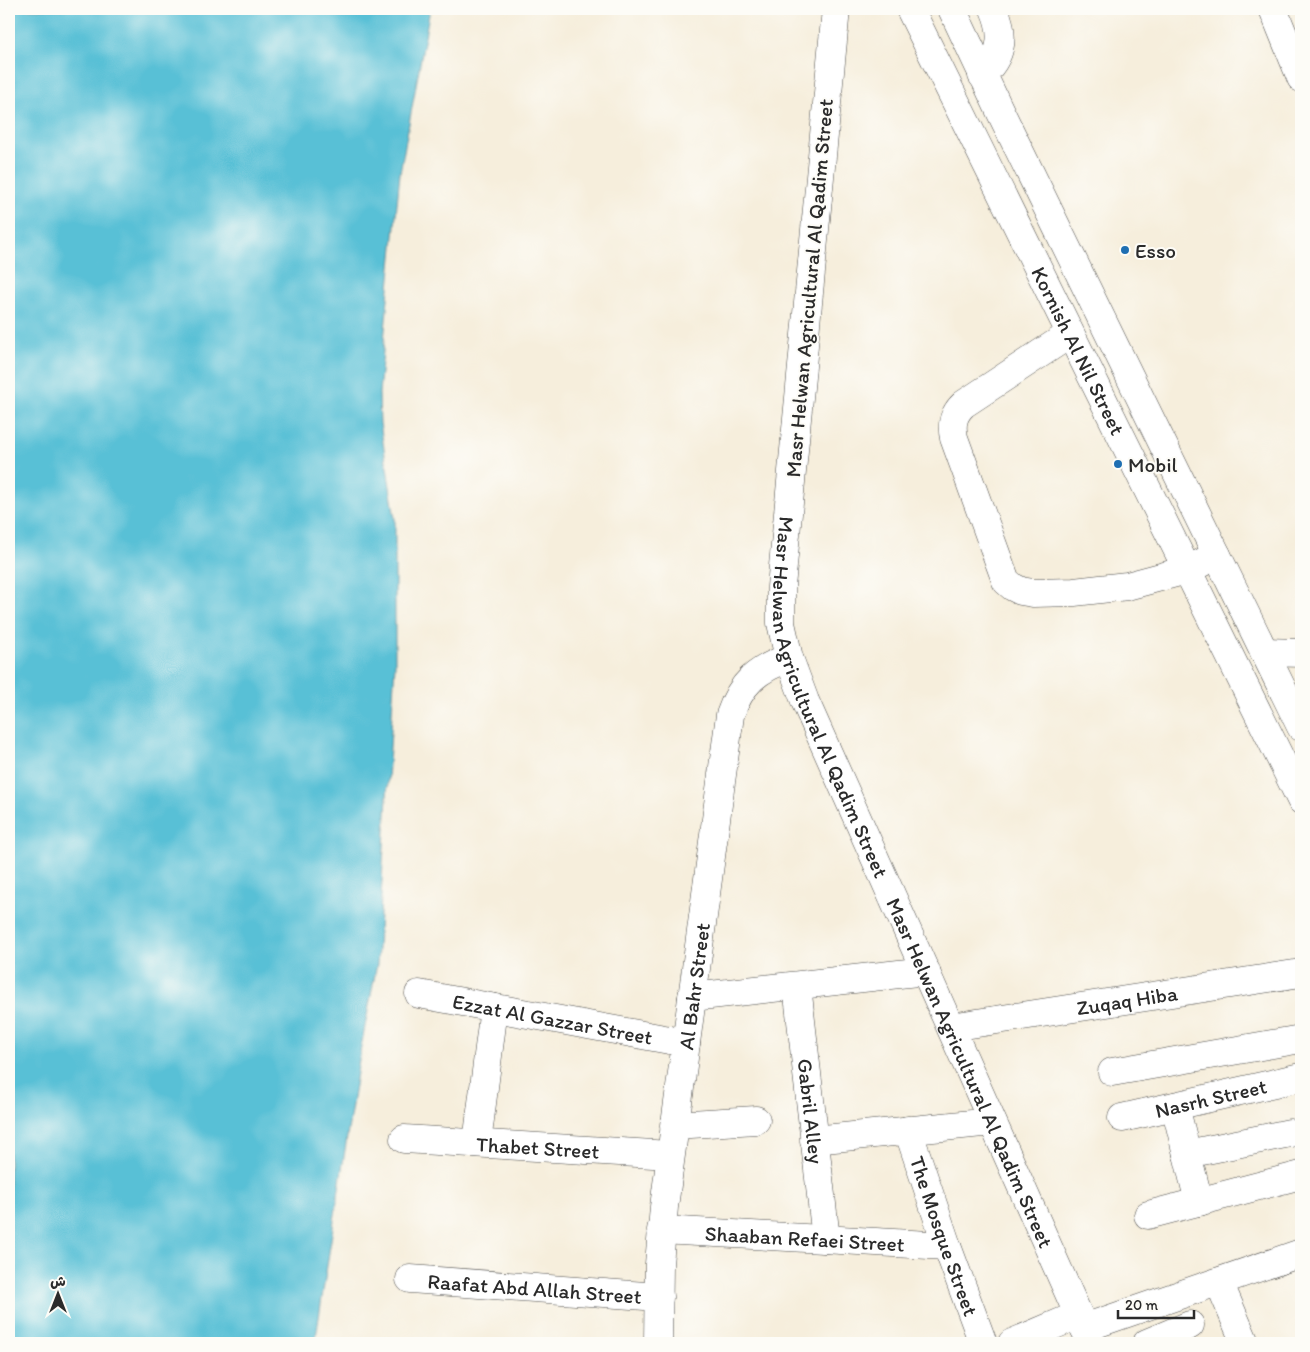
<svg xmlns="http://www.w3.org/2000/svg" width="1310" height="1352" font-family="Itim,'Playpen Sans Arabic',sans-serif">
  <style>
    .water { fill: #59c0d6; stroke: #427680 }
    .lines { fill: none; stroke-linecap: round; stroke-linejoin: round }
    .minor-casing { stroke: #494846; stroke-width: 29 }
    .highway-casing { stroke: #494846; stroke-width: 29 }
    .minor { stroke: #fff; stroke-width: 28 }
    .highway { stroke: #fff; stroke-width: 28 }
    .poi-dot { fill: #1f6fb2; stroke: #fdfcf7; stroke-width: 2 }
    .labels { text-anchor: middle; dominant-baseline: central; stroke-width: 4; stroke-linejoin: round; paint-order: stroke }
    .poi-label { font-size: 21px; fill: #2b2b2b; stroke: #fdfcf7; text-anchor: start }
    .street-label { font-size: 21px; fill: #2b2b2b; stroke: #fdfcf7 }
  </style>
  <rect width="100%" height="100%" fill="#fdfcf7"/>
  <filter id="ink" filterUnits="userSpaceOnUse"><feTurbulence type="fractalNoise" baseFrequency=".02" numOctaves="2"/><feDisplacementMap in="SourceGraphic" scale="10" xChannelSelector="R" yChannelSelector="G"/><feConvolveMatrix kernelMatrix="1 2 1 2 8 2 1 2 1" color-interpolation-filters="sRGB"/></filter>
  <filter id="wash" filterUnits="userSpaceOnUse"><feTurbulence type="fractalNoise" baseFrequency=".0096" numOctaves="4" result="noise"/><feDisplacementMap in="SourceGraphic" scale="20" xChannelSelector="R" yChannelSelector="G"/><feGaussianBlur stdDeviation="1.12" result="paint"/><feColorMatrix in="noise" values="0 0 0 0 0 0 0 0 0 0 0 0 0 0 0 0 0 1.4 0 .05"/><feComposite in="paint" operator="in"/></filter>
  <g filter="url(#wash)">
    <rect width="100%" height="100%" fill="#f6eedc"/>
    <polygon class="water" points="9,9 430,9 400,173 379,393 380,423 395,519 395,664 377,964 361,1047 315,1343 9,1343"/>
  </g>
  <g filter="url(#ink)">
    <g class="lines">
      <defs>
        <g id="minor">
          <path id="s1" d="M836,9L781,587V623L789,658L805,701L1091,1343"/>
          <polyline points="1273,9 1301,78"/>
          <path d="M982,75C1003,56 1005,34 994,9"/>
          <path d="M1070,334L964,404C953,414 951,424 954,438L1006,581L1013,587L1021,591L1033,593L1074,592L1127,586L1187,570L1217,555"/>
          <polyline points="1264,652 1301,653"/>
          <path id="s2" d="M797,986L826,1239"/>
          <path id="s3" d="M419,994L686,1043"/>
          <polyline points="692,997 926,971"/>
          <path id="s4" d="M951,1027L1301,973"/>
          <polyline points="1112,1072 1301,1039"/>
          <polyline points="1175,1106 1199,1202"/>
          <path id="s5" d="M1122,1118L1301,1077"/>
          <polyline points="674,1125 756,1120"/>
          <path id="s6" d="M908,1130L947,1246L983,1343"/>
          <path id="s7" d="M404,1139L670,1155"/>
          <polyline points="814,1140 992,1122"/>
          <polyline points="477,1143 494,1008"/>
          <polyline points="1187,1154 1290,1133"/>
          <polyline points="1148,1215 1301,1175"/>
          <path id="s8" d="M661,1230L947,1246"/>
          <path id="s9" d="M410,1279L659,1297"/>
          <polyline points="1219,1282 1245,1343"/>
          <polyline points="1084,1328 1301,1253"/>
          <path id="s10" d="M658,1343L659,1264L664,1207L730,715C741,683 757,669 789,658"/>
          <polyline points="1012,1343 1078,1315"/>
          <polyline points="1147,1343 1190,1325"/>
        </g>
        <g id="highway">
          <path id="s11" d="M910,9L1301,800"/>
          <polyline points="952,9 1001,113 1301,727"/>
        </g>
      </defs>
      <use href="#minor" class="minor-casing"/>
      <use href="#highway" class="highway-casing"/>
      <use href="#minor" class="minor"/>
      <use href="#highway" class="highway"/>
    </g>
  </g>
  <g class="poi-dot">
    <circle cx="1125" cy="250" r="5"/>
    <circle cx="1118" cy="464" r="5"/>
  </g>
  <g class="labels">
    <g class="poi-label">
      <text x="1135" y="250">Esso</text>
      <text x="1128" y="464">Mobil</text>
    </g>
    <g class="street-label">
      <text transform="translate(809 288) rotate(-85)">Masr Helwan Agricultural Al Qadim Street</text>
      <text stroke="none"><textPath href="#s11" startOffset="381">Kornish Al Nil Street</textPath></text>
      <text stroke="none"><textPath href="#s1" startOffset="700">Masr Helwan Agricultural Al Qadim Street</textPath></text>
      <text stroke="none"><textPath href="#s10" startOffset="359">Al Bahr Street</textPath></text>
      <text stroke="none"><textPath href="#s4" startOffset="178">Zuqaq Hiba</textPath></text>
      <text stroke="none"><textPath href="#s3" startOffset="136">Ezzat Al Gazzar Street</textPath></text>
      <text stroke="none"><textPath href="#s1" startOffset="1105">Masr Helwan Agricultural Al Qadim Street</textPath></text>
      <text stroke="none"><textPath href="#s5" startOffset="91">Nasrh Street</textPath></text>
      <text stroke="none"><textPath href="#s2" startOffset="126">Gabril Alley</textPath></text>
      <text stroke="none"><textPath href="#s7" startOffset="134">Thabet Street</textPath></text>
      <text stroke="none"><textPath href="#s6" startOffset="112">The Mosque Street</textPath></text>
      <text stroke="none"><textPath href="#s8" startOffset="144">Shaaban Refaei Street</textPath></text>
      <text stroke="none"><textPath href="#s9" startOffset="125">Raafat Abd Allah Street</textPath></text>
    </g>
  </g>
  <rect width="1310" height="1352" fill="none" stroke="#fdfcf7" stroke-width="30"/>
  <g transform="translate(58 1294)" stroke="#fdfcf7" stroke-width="4" paint-order="stroke">
  <path d="M0-4L9 19L0 12L-9 19Z" fill="#2b2b2b"/>
  <text y="-8" font-size="14" font-weight="bold" text-anchor="middle" fill="#2b2b2b">ش</text>
  </g>
  <path d="M1118 1310v8h76v-8" fill="none" stroke="#2b2b2b" stroke-width="2.5"/>
  <text x="1125" y="1310" font-size="15" fill="#2b2b2b" stroke="#fdfcf7" stroke-width="4" paint-order="stroke">20 m</text>
</svg>
